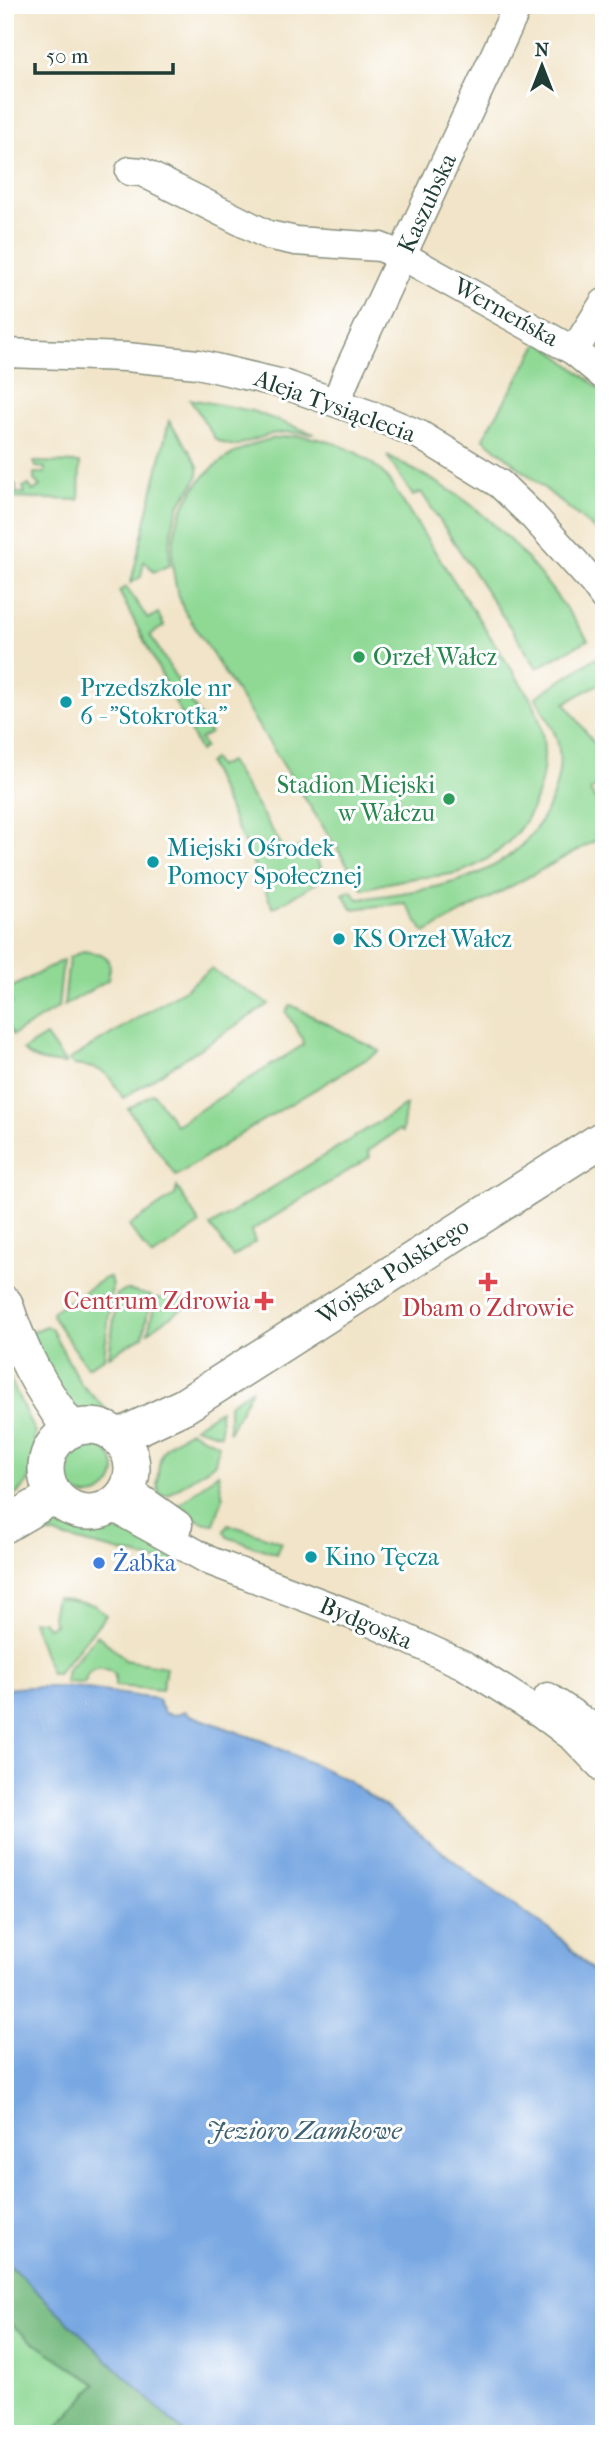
<svg xmlns="http://www.w3.org/2000/svg" width="609" height="2439" font-family="'IM FELL French Canon',serif">
  <style>
    .green { fill: #8fd995; stroke: #578b64; stroke-width: 2 }
    .forest { fill: #73b97e; stroke: #497b59; stroke-width: 2 }
    .water { fill: #78a7e2; stroke: #4c728b; stroke-width: 2 }
    .lines { fill: none; stroke-linecap: round; stroke-linejoin: round }
    .minor-casing { stroke: #88907e; stroke-width: 31 }
    .major-casing { stroke: #88907e; stroke-width: 38 }
    .minor { stroke: #fff; stroke-width: 28 }
    .major { stroke: #fff; stroke-width: 35 }
    .leisure-dot { fill: #2e9e5b; stroke: #fff; stroke-width: 2.5 }
    .culture-dot { fill: #0f9aa8; stroke: #fff; stroke-width: 2.5 }
    .health-dot { fill: #e0444e; stroke: #fff; stroke-width: 2.5 }
    .shop-dot { fill: #3f7fe0; stroke: #fff; stroke-width: 2.5 }
    .labels { text-anchor: middle; dominant-baseline: central; stroke-width: 6; stroke-linejoin: round; paint-order: stroke }
    .street-label { font-size: 24px; fill: #1f3d34; stroke: #fff }
    .leisure-label { font-size: 24px; fill: #27864d; stroke: #fff; text-anchor: start }
    .culture-label { font-size: 24px; fill: #0d838f; stroke: #fff; text-anchor: start }
    .health-label { font-size: 24px; fill: #be3a42; stroke: #fff; text-anchor: end }
    .shop-label { font-size: 24px; fill: #366cbe; stroke: #fff; text-anchor: start }
    .water-label { font-size: 26px; font-style: italic; fill: #3e6271; stroke: #fff }
  </style>
  <rect width="100%" height="100%" fill="#fff"/>
  <filter id="ink" filterUnits="userSpaceOnUse"><feTurbulence type="fractalNoise" baseFrequency=".0143" numOctaves="2"/><feDisplacementMap in="SourceGraphic" scale="14" xChannelSelector="R" yChannelSelector="G"/><feConvolveMatrix kernelMatrix="1 2 1 2 8 2 1 2 1" color-interpolation-filters="sRGB"/></filter>
  <filter id="wash" filterUnits="userSpaceOnUse"><feTurbulence type="fractalNoise" baseFrequency=".00686" numOctaves="4" result="noise"/><feDisplacementMap in="SourceGraphic" scale="28" xChannelSelector="R" yChannelSelector="G"/><feGaussianBlur stdDeviation="1.57" result="paint"/><feColorMatrix in="noise" values="0 0 0 0 0 0 0 0 0 0 0 0 0 0 0 0 0 1.4 0 .05"/><feComposite in="paint" operator="in"/></filter>
  <g filter="url(#wash)">
    <rect width="100%" height="100%" fill="#f1e4c8"/>
    <g class="green">
      <polygon points="540,341 604,392 604,537 483,438"/>
      <polygon points="190,399 252,411 314,434 288,432 271,434 235,446 226,444 216,440"/>
      <path d="M169,421C175,430 196,458 198,467C201,481 185,493 179,506C172,524 168,545 170,565L154,572L144,560L141,577L131,583Z"/>
      <path d="M299,436C333,439 362,451 386,476L534,704C561,770 532,845 463,871C448,876 432,876 416,878C398,880 381,885 363,889L184,610C146,523 206,438 299,436Z"/>
      <path d="M387,456C417,472 450,487 476,509C520,545 556,593 588,640L537,668L421,492L413,496Z"/>
      <polygon points="34,462 80,463 79,500 5,498 5,489 12,482 16,485 16,493 25,493 23,487 29,485 33,491 40,486 34,480 34,473 45,473 45,468 36,467"/>
      <polygon points="126,587 148,619 158,613 164,626 150,635 210,733 200,739 205,747 200,751 119,591"/>
      <path d="M595,658L604,669V681L565,703L604,757V782L590,791L604,813V836L425,933L405,903L352,909L343,894L351,890L358,899C432,889 517,882 550,803C558,785 563,760 557,740C553,726 542,711 536,697Z"/>
      <polygon points="213,759 218,767 229,761 287,854 306,843 327,877 273,908 208,763"/>
      <polygon points="83,951 101,954 107,958 110,966 108,980 64,1006 69,958"/>
      <polygon points="63,960 58,1008 13,1035 5,1023 5,1007 12,1003 5,991"/>
      <path d="M211,969L269,1004L123,1098C106,1071 106,1068 73,1065L69,1060L185,989Z"/>
      <polygon points="291,1005 380,1051 255,1125 176,1176 128,1109 153,1093 176,1125 303,1045 302,1038 286,1012"/>
      <path d="M46,1036L66,1064C50,1062 34,1063 23,1050Z"/>
      <polygon points="406,1105 402,1132 399,1130 368,1151 370,1157 251,1231 255,1242 233,1257 210,1226"/>
      <polygon points="177,1187 200,1224 152,1257 129,1226 175,1195"/>
      <polygon points="110,1277 112,1286 104,1358 87,1367 52,1316 53,1311 105,1278"/>
      <polygon points="126,1290 151,1296 143,1336 109,1356 117,1294"/>
      <polygon points="156,1298 193,1301 148,1332"/>
      <polygon points="46,1326 52,1330 80,1383 117,1420 101,1420 60,1400 23,1337"/>
      <polygon points="5,1368 35,1433 33,1461 28,1482 18,1493 5,1501"/>
      <polygon points="252,1389 229,1432 229,1404"/>
      <polygon points="220,1410 221,1435 194,1427"/>
      <path d="M190,1431L219,1444L215,1463L168,1495H160C157,1487 157,1482 158,1473C160,1447 167,1444 190,1431Z"/>
      <circle cx="89" cy="1470" r="26"/>
      <path d="M218,1473L223,1498L214,1524C200,1524 190,1515 179,1505Z"/>
      <polygon points="48,1514 120,1524 179,1552 173,1565 27,1528"/>
      <polygon points="228,1524 281,1542 276,1554 227,1537 224,1531"/>
      <polygon points="56,1598 95,1605 106,1615 57,1674 51,1674 32,1621 43,1621 48,1627 55,1624 52,1616"/>
      <path d="M97,1635L121,1655L125,1660L166,1667L162,1690L115,1686V1675C103,1663 88,1666 84,1683L65,1682L67,1670Z"/>
      <polygon points="5,2319 30,2340 97,2384 51,2434 5,2434"/>
    </g>
    <polygon class="forest" points="5,2261 185,2434 51,2434 97,2384 30,2340 5,2319"/>
    <polygon class="water" points="28,1687 73,1687 157,1699 165,1713 174,1715 185,1711 190,1715 265,1742 346,1779 390,1810 477,1879 557,1935 604,1982 604,2434 185,2434 5,2261 5,1689"/>
  </g>
  <g filter="url(#ink)">
    <g class="lines">
      <defs>
        <g id="minor">
          <polyline points="130,171 142,172 268,235 296,241 380,247 403,256 574,351 604,376"/>
          <polyline points="574,351 604,303"/>
          <polyline points="5,353 126,357 198,364 283,384 382,419 420,435 500,484 532,515 593,582 604,597"/>
          <polyline points="337,401 347,374 518,5"/>
          <polyline points="127,1489 178,1525"/>
          <polyline points="111,1506 210,1561 368,1621 464,1665 542,1714 574,1738 604,1769"/>
          <polyline points="548,1697 588,1724 604,1740"/>
        </g>
        <g id="major">
          <path d="M5,1304C21,1354 40,1387 71,1430"/>
          <circle cx="89" cy="1469" r="43"/>
          <polyline points="118,1437 184,1406 604,1138"/>
          <polyline points="5,1525 54,1496"/>
        </g>
      </defs>
      <use href="#minor" class="minor-casing"/>
      <use href="#major" class="major-casing"/>
      <use href="#minor" class="minor"/>
      <use href="#major" class="major"/>
    </g>
  </g>
  <g class="leisure-dot">
    <circle cx="359" cy="657" r="7"/>
    <circle cx="449" cy="799" r="7"/>
  </g>
  <g class="culture-dot">
    <circle cx="66" cy="702" r="7"/>
    <circle cx="153" cy="862" r="7"/>
    <circle cx="339" cy="939" r="7"/>
    <circle cx="311" cy="1557" r="7"/>
  </g>
  <g class="health-dot">
    <path d="M484.5 1271.5h7v7h7v7h-7v7h-7v-7h-7v-7h7z"/>
    <path d="M260.5 1290.5h7v7h7v7h-7v7h-7v-7h-7v-7h7z"/>
  </g>
  <circle class="shop-dot" cx="99" cy="1563" r="7"/>
  <g class="labels">
    <g class="street-label">
      <text transform="translate(427 203) rotate(-65)">Kaszubska</text>
      <text transform="translate(506 312) rotate(29)">Werneńska</text>
      <text transform="translate(335 406) rotate(20)">Aleja Tysiąclecia</text>
      <text transform="translate(393 1271) rotate(-33)">Wojska Polskiego</text>
      <text transform="translate(366 1623) rotate(23)">Bydgoska</text>
    </g>
    <g class="leisure-label">
      <text x="373" y="657">Orzeł Wałcz</text>
      <text x="435" y="785" text-anchor="end">Stadion Miejski<tspan x="435" dy="28">w Wałczu</tspan></text>
    </g>
    <g class="culture-label">
      <text x="80" y="688">Przedszkole nr<tspan x="80" dy="28">6 - "Stokrotka"</tspan></text>
      <text x="167" y="848">Miejski Ośrodek<tspan x="167" dy="28">Pomocy Społecznej</tspan></text>
      <text x="353" y="939">KS Orzeł Wałcz</text>
      <text x="325" y="1557">Kino Tęcza</text>
    </g>
    <g class="health-label">
      <text x="250" y="1301">Centrum Zdrowia</text>
      <text x="488" y="1308" text-anchor="middle">Dbam o Zdrowie</text>
    </g>
    <g class="shop-label">
      <text x="113" y="1563">Żabka</text>
    </g>
    <g class="water-label">
      <text x="304" y="2130">Jezioro Zamkowe</text>
    </g>
  </g>
  <rect width="609" height="2439" fill="none" stroke="#fff" stroke-width="28"/>
  <g transform="translate(542 66)" stroke="#ffffff" stroke-width="5" paint-order="stroke">
  <path d="M0-5L12 26L0 18L-12 26Z" fill="#1f3d34"/>
  <text y="-10" font-size="19" font-weight="bold" text-anchor="middle" fill="#1f3d34">N</text>
  </g>
  <path d="M35 63v10h138v-10" fill="none" stroke="#1f3d34" stroke-width="3.5"/>
  <text x="46" y="63" font-size="21" fill="#1f3d34" stroke="#ffffff" stroke-width="5" paint-order="stroke">50 m</text>
</svg>
